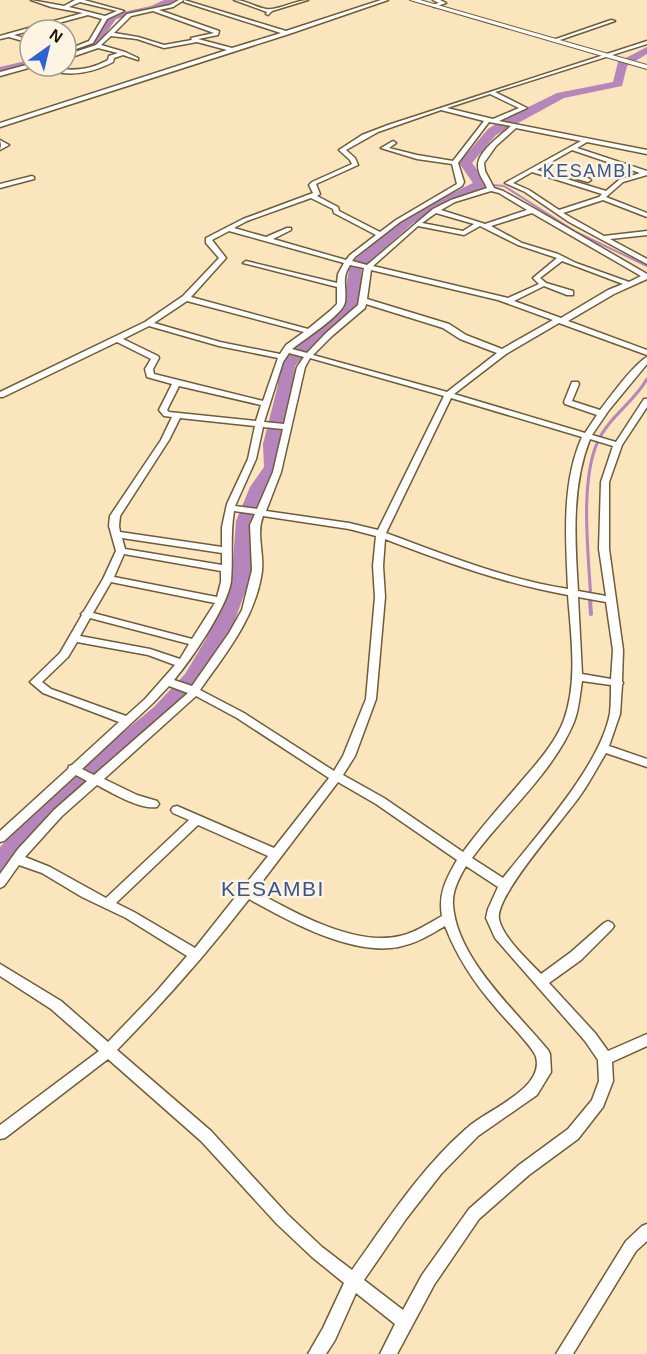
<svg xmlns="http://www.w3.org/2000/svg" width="647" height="1354" font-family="Helvetica,sans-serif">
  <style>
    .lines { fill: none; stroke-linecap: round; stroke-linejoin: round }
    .stream-far2 { stroke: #b685bc; stroke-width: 2 }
    .stream-far1 { stroke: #b685bc; stroke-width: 3 }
    .stream { stroke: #b685bc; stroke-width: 4 }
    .river { fill: #b685bc; fill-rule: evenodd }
    .street-casing { stroke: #6f5c38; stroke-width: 3 }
    .secondary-casing { stroke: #6f5c38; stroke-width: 2 }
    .street { fill: #fff; fill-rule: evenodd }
    .secondary { fill: #fff; fill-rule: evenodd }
    .labels { text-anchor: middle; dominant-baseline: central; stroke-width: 5; stroke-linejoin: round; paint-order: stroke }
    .far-quarter-label { font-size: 18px; letter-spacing: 1.5px; fill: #38558e; stroke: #fdf4e4 }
    .quarter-label { font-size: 21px; letter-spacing: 1.5px; fill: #38558e; stroke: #fdf4e4 }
  </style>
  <rect width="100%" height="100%" fill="#fbe5bd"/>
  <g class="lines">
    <polyline class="stream-far2" points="481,184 504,186 576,232 647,266"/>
    <path class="stream-far1" d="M591,602C589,557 579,482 598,441C609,417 634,402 647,379"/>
    <polyline class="stream" points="590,601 591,614"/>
    <g class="river">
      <polygon points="164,0 177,0 157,10 116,19 97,46 66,57 66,50 89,42 100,24 109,15 151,6"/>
      <polygon points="647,47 647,54 627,66 622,86 564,98 496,135 472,163 488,184 486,187 413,223 362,268 359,304 354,314 311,348 295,366 294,385 281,444 282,467 268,487 256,521 252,573 228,639 201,684 170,717 82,793 9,870 0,873 0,847 64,781 154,707 185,674 206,639 232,573 236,521 250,487 264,467 263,444 278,385 279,365 299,342 339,311 343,304 350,264 403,217 473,183 459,163 488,129 506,118 557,93 613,82 618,62"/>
      <polygon points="30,60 31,66 0,73 0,67"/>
    </g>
    <defs>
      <g id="street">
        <path d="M31,0L64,6L75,0H84L124,11L107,19L93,43L76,49L74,47L89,41L102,19L88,15L14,35L30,40V43L9,37L0,39V36L7,34L83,13L51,7ZM80,2L117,11L105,16L69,7Z"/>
        <path d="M179,0H184L173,7L159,10L219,31L218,35L198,39L232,48L281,33L184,2V0L286,31L381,0H388L289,34L0,127V123L227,50L197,42L164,48L137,39L111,36L101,45L125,52L138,58V60L123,55L114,58L113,62C94,72 70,78 49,69L52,67C72,72 90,70 108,60L109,56L118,53L98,48L66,59V55L96,45L127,14L170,5ZM153,11L214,33L191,38L192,40L164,45L138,37L114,33L131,16Z"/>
        <path d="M234,0C246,0 255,7 266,9C278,11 295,0 308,0L272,11L268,15L266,14L267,12Z"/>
        <polygon points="433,0 440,0 446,3 434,7 432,5 439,3"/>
        <polygon points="611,20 615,21 557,41 553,40"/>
        <path d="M647,41V44L495,92L527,108L499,121L647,150V154L587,142L577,148L647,171V175L623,182L606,197L647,213V217L603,200L563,213L604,236L647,231V235L610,239L647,259V264L569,222L525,192L505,183L581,141L516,128L496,146L484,163L485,171L494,188L503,191L535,209L647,274V279L614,294L568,321L647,350V355L559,323L506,354L454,394L585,433L597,415L565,404L564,402L572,382H578L579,384L572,401L600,410C611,396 633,365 647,357V364L609,410L592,435L616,442L644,399H647V407L622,445L609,482V549L623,650L622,681L623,683L622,685L620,714L609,746L647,759V767L606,753C598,766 591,780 582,793C567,816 494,896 499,919C503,938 528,960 541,974L571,952L604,923L608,921L612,923L614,926L612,929L581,960L549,983L595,1033L608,1051L647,1034V1046L612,1062L613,1081L603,1107L578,1139L529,1175L479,1219L434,1285L397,1354H380L395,1324L356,1293L335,1340L326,1354H308L323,1328L344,1283L312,1257L277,1224L201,1141L108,1059L5,1138L0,1139V1125L99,1051L51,1009L0,976V964L61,1001L108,1042L156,992L187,956L126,918L82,897L42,873L19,865L4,886L0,888V874L18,849L54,810L87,781L76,775L4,841L0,842V831L68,769L69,766L72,765L119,722L43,693L30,682L60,653L82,615L81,614L84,611L103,579L116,551L109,526L110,516L161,440L172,417L164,416L159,410L172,384L147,377L145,369L151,359L117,342L3,397H0V392L145,322L183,296L219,258L206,243V238L243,219L313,193L309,185L312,182L352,164L350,160L339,150L362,135L388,125ZM490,94L519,108L493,119L447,108ZM441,110L484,121L453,161L417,155L389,148L396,143L393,141L381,148L417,159L452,164L457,184L396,220L380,232L339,211L338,207L317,196L320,194L316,184L358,165L355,158L346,150L378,132ZM489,122L511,126C501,135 477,152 478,166C478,174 484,181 487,188L451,200L433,209L367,265L352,261L355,257L400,222L462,186L464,182L458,163ZM572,150L640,173L619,180L606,191L537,170ZM532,172L602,194L599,197L559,210L529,190L513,183ZM491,191L499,193L527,210L485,224L441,210L455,202ZM311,198L333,209L334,213L376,235L350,255L346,260L273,239L291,230V228H287L266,237L234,228L247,221ZM436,213L474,224L463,231L422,223ZM532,213L641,276L629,282L576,263L558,254L522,243L491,226ZM418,226L464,235L480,226L518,245L557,258L533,278L539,284L508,298L373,266ZM229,231L344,263L338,274L337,283L246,261L243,263L337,287V304L331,310L308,329L191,297L226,258L212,240ZM562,261L623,284L608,290L561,318L514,301L544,286L567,295H573V291L546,283L540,278ZM350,265L364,268L358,305L326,333L307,353L292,349C303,340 343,315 345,302C347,287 341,279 350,265ZM371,270L498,300L553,320L502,349L466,335L449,324L367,299ZM187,301L304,332L286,345L280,354L220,342L154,323ZM366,304L443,328L460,339L497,353L447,392L313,355L332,336L365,308ZM149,326L219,346L278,358L263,401L154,374L153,369L159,358L158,356L123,339ZM289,353L304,357L297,367L284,424L264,422L283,362ZM310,358L444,396L378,530L349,523L266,511L281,472L305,367ZM179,386L261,405L256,421L169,412L167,410ZM451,398L582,437C561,484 566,540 568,589C505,579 446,555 386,533ZM180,418L255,426L248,459L227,504L222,527V547L120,532L119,526L120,516L169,440ZM263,427L283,429L273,472L257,509L235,506L256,459ZM590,439L613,446L601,482L599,549L606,596L578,591C575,541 571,487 590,439ZM234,511L255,514L250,525L252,570L242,610L229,633L192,686L174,680C191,660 228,606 231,581C233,557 230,535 234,511ZM263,516L349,529L376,536L373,566L375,597L366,699L343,756L334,771L244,713L200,690C226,653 256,617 262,571C264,552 256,534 263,516ZM122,538L222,553V565L125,549ZM385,539C445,562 505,584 568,595C571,636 578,681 564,720C556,741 540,760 525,777C504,802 482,826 463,852L384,798L343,775L355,756L376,699L385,597L383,566ZM124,554L221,571V582L217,597L114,577ZM111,582L215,603L192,639L93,613ZM578,597L606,602L613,650L611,679L582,674ZM90,618L189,644L180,659L150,649L80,636ZM77,642L148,655L175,665L145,699L126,716L51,689L42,682L68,657ZM582,681L611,685C611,694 611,704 610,713C601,765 536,836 503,878L472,858C504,814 553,773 574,722C579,709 580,694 582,681ZM169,686L188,693L94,775L82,769L153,703ZM196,696L237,718L329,778L274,848L177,806L173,807L171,810L173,813L189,820L106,898L50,867L25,857L62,816L97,785C112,793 141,810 157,807L159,804L157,801L137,795L104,779ZM338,782L376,804L457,860C446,879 438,894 442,916C429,923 415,933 400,936C355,947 293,912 255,891ZM198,825L268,856L195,948L134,912L116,903ZM466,866L498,887L488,909L486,918L495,938L585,1041L598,1060L599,1081L592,1100L568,1129L519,1165L469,1209L422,1275L403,1310L364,1280L406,1219L441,1174L478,1136L537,1095L551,1072L550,1054L548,1050C515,1010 457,959 453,905C452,891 459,878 466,866ZM249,899C288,921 352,956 398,947C415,944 430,935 445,926C457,957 474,983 496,1008C503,1017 534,1048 536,1057C545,1089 486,1110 467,1128C421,1168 387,1221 352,1270L322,1247L287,1214L211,1131L117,1050C164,1002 208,952 249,899Z"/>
        <polygon points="30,64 32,67 0,76 0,72"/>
        <polygon points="0,140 9,145 0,150 1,145"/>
        <polygon points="562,171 590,179 591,180 588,182 560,174 559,173"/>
        <polygon points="32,176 34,177 34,179 0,188 0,184"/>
        <polygon points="647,1224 647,1241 636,1251 573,1354 556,1354 626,1241 642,1226"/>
      </g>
      <polygon id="secondary" points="410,0 420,0 647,65 647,69"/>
    </defs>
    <use href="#street" class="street-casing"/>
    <use href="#secondary" class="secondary-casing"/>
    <use href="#street" class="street"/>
    <use href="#secondary" class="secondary"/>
  </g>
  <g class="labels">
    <g class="far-quarter-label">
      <text x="588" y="171">KESAMBI</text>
    </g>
    <g class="quarter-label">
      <text x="273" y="888">KESAMBI</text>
    </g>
  </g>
  <g transform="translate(48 48) rotate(34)"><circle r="28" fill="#fdf4e4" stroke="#a39b8c" stroke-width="1.5"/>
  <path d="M0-4.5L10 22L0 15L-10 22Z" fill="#2f63d1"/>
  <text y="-9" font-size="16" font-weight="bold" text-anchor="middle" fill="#1d1607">N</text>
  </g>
</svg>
